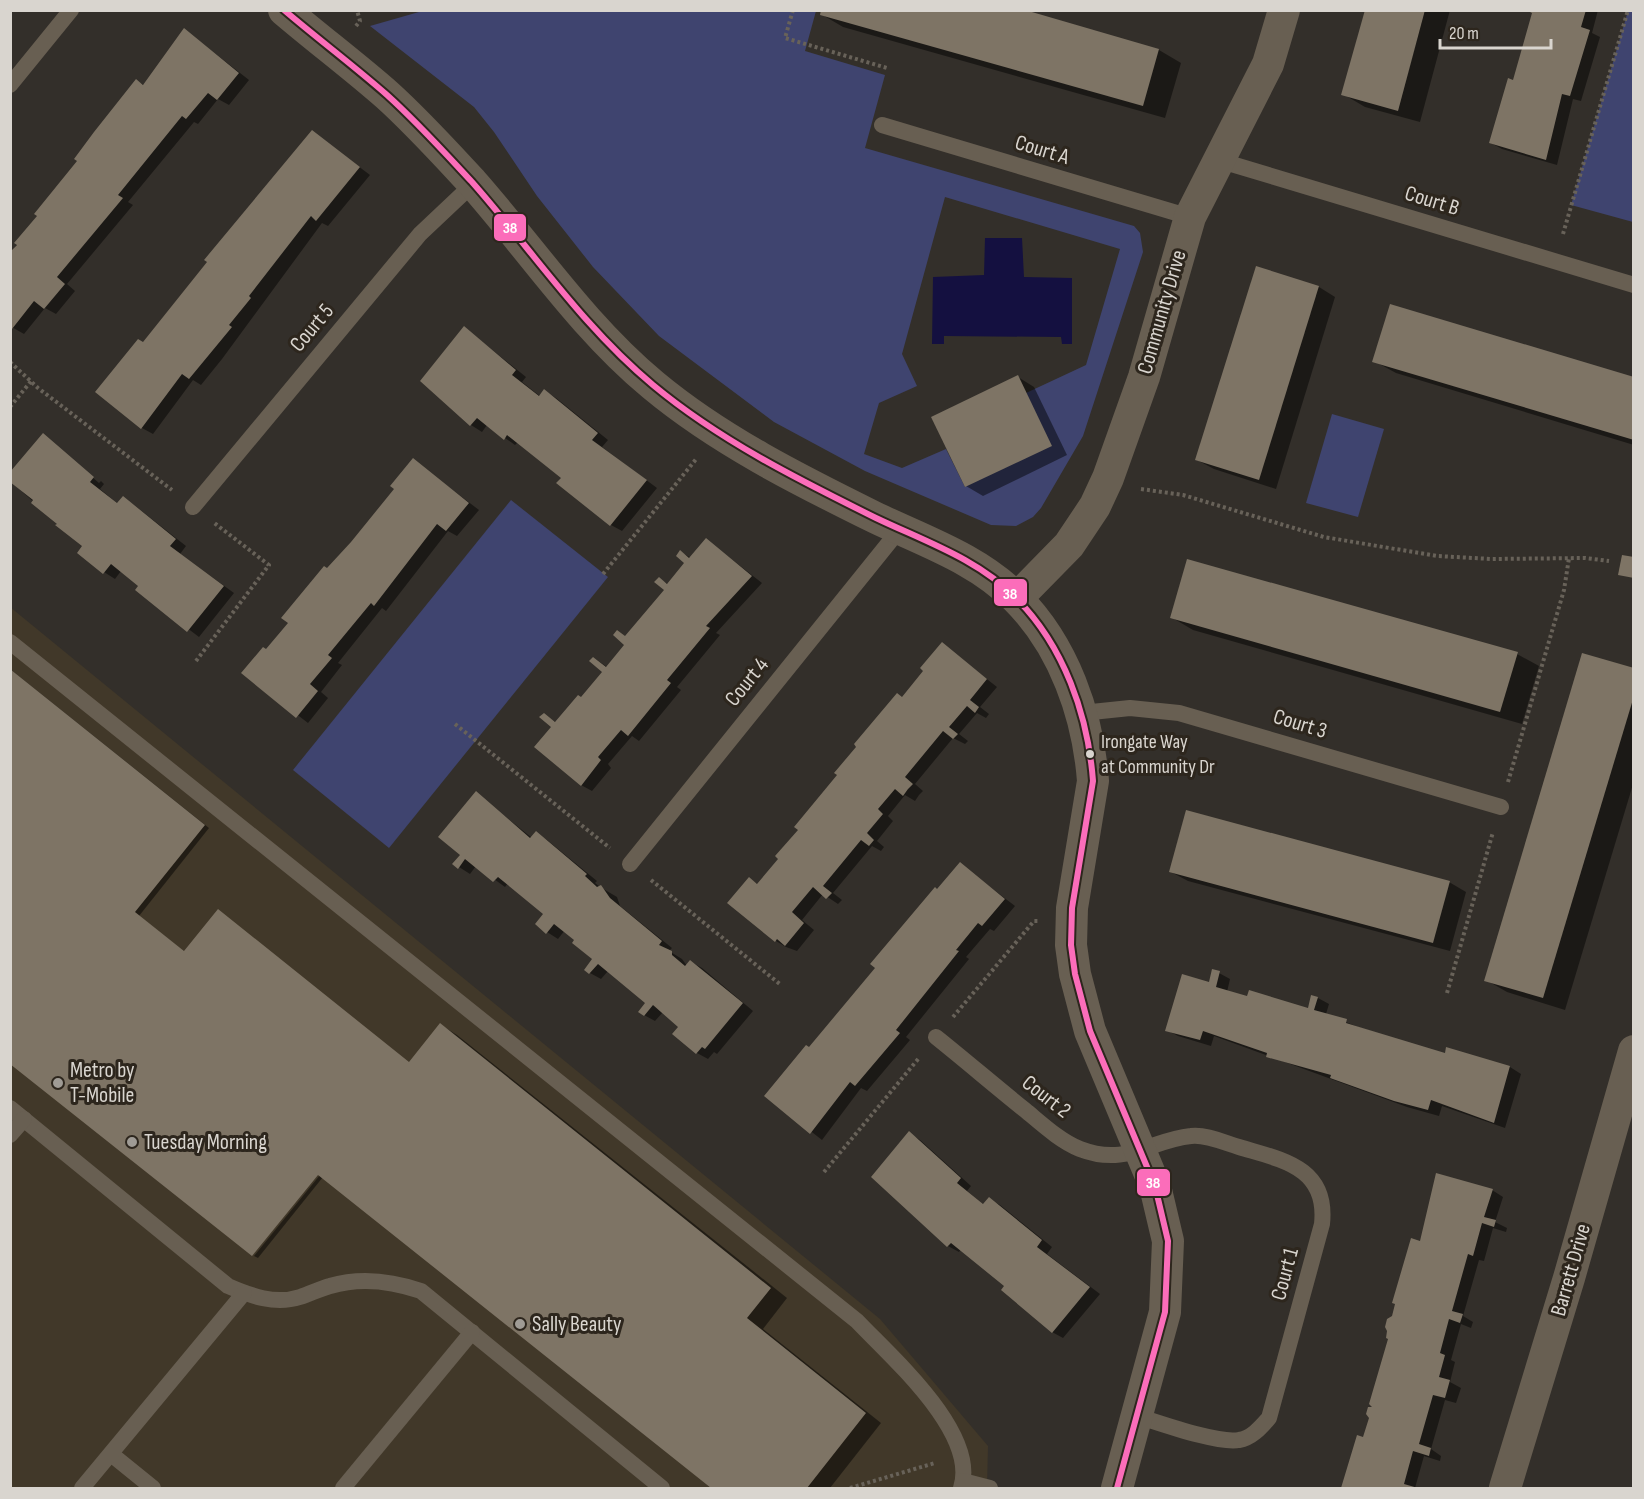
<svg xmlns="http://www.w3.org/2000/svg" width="1644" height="1499" font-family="'Sofia Sans Condensed',sans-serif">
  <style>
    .built { fill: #413829 }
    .green { fill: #3f446f; fill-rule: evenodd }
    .water { fill: #141040 }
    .shadow { fill: #0007 }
    .building { fill: #7e7465 }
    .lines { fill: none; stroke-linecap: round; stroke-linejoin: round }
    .path { stroke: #686259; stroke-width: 4; stroke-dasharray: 3 3; stroke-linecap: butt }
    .lane { stroke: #685f52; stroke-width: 16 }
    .street { stroke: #685f52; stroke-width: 32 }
    .bus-1-casing { stroke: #2d261d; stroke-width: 10 }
    .bus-1 { stroke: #fb6dba; stroke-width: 6 }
    .bus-dot { fill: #d9d5cf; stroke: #2d261d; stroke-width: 2 }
    .poi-dot { fill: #9f9b95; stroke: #2d261d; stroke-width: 2 }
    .labels { text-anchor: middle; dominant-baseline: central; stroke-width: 6; stroke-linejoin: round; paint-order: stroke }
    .bus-label { font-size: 20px; fill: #d9d5cf; stroke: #2d261d; text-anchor: start }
    .street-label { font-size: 22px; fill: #d9d5cf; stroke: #2d261d }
    .poi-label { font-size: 22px; fill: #d9d5cf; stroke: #2d261d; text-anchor: start }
    .line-badge { stroke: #2d261d; stroke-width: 2 }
    .badge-label { font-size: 16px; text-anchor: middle; font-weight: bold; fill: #fff }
  </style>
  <rect width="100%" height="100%" fill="#332f2a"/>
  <polygon class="built" points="10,607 880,1319 988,1446 987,1488 11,1488"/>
  <g class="green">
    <path d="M426,10L816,11L805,51L885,75L865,148L1134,226L1140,233L1143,252L1083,436L1041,508L1033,517L1016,526L991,525L865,471L774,422L659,336L593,267L537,196L494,132L474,107L370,26ZM945,197L1120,249L1086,365L1026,393L965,487L946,449L902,468L864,454L879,403L917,386L902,354Z"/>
    <polygon points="1628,11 1634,11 1633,222 1571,205"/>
    <polygon points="1332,414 1384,429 1358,517 1306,503"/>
    <polygon points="511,500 608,577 389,848 293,770"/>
  </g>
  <polygon class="water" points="985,238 1022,238 1024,277 1072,278 1072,344 1062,344 1061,337 944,336 944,344 932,344 933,277 984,275"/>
  <g class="shadow">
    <polygon points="1019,10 1159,50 1181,63 1165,118 843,27 821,14"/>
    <polygon points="1366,10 1450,10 1420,122 1365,107 1343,94"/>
    <polygon points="1530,10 1598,10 1592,33 1600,37 1581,101 1573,99 1557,165 1502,149 1491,143 1514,81 1534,13"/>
    <polygon points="185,30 249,80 229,105 218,99 198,124 194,122 128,202 133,205 67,284 75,291 56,314 45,308 24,334 10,326 10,254 137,81 144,85"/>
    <polygon points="313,132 370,175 328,226 322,223 222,359 201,385 193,380 153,434 142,428 144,344"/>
    <polygon points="1257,268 1319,287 1335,297 1276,489 1214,469 1197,460"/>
    <polygon points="465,328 526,377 522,382 541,397 545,391 556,398 608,440 602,447 657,488 622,531 611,525 563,478 518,442 515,445 487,425 482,432 471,425 422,381"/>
    <polygon points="1374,361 1634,378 1634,445 1396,373"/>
    <polygon points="1018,377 1034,387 1067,455 983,496 966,486"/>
    <polygon points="43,435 99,483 101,481 104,484 100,489 118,504 123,498 134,505 186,546 180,554 234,593 199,637 137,590 140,586 121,571 115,579 104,572 84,546 10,481"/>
    <polygon points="413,460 479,510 457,536 448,531 386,611 382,608 338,663 342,665 321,692 328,698 308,723 243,673 267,651 290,623 328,570 396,489"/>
    <polygon points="707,540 762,583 716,633 720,635 677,687 681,690 639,741 632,736 608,764 611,768 592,791 581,785 553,727 544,715 557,723 582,699 604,672 594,658 607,667 626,645 626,637 666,590 659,579 668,584 686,562 681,552 691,558"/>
    <polygon points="1171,617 1517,654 1539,666 1522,724 1193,630"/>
    <polygon points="942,644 997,687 980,707 989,714 986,718 977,713 959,734 968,741 965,744 953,738 915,784 923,791 919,795 915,801 905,795 888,816 893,821 877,841 884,847 881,851 872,846 833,893 842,900 838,904 823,894 802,920 814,930 797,951 786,947 776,941 749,879 759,885 780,859 925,671"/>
    <polygon points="10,669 209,828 139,916 185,952 410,1063 441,1025 457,1035 787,1298 763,1329 881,1423 830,1488 713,1488 323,1177 258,1258 254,1256 320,1175 10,1062"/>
    <polygon points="1634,669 1634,781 1565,1010 1507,992 1486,980"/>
    <polygon points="476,793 532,838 536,833 547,840 597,881 595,883 600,887 617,897 620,906 672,948 669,951 682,959 687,966 691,962 702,968 753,1011 717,1054 714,1052 708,1059 697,1053 681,1027 663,1012 655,1021 644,1015 647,1003 608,971 601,979 590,973 586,970 594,959 565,930 558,939 547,932 545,914 508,883 505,887 476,866 470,874 459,867"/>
    <polygon points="960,864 1015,906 994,931 990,929 966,957 969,959 906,1037 910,1040 867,1091 861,1088 822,1140 766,1096 810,1049"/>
    <polygon points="1171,872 1449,882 1466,892 1450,951 1188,881"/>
    <polygon points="1219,973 1230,979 1227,992 1309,1010 1318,998 1329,1004 1326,1014 1358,1027 1446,1055 1447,1049 1510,1067 1521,1074 1505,1128 1442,1106 1439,1116 1407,1107 1214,1036 1211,1046 1178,1036 1167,1030"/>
    <polygon points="909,1133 920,1140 971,1186 967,1191 984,1205 989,1199 1000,1205 1052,1247 1047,1254 1100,1294 1063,1338 1052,1332 1006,1286 961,1249 959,1252 948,1246 873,1177"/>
    <polygon points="1492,1190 1503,1197 1495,1222 1507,1228 1506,1232 1493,1228 1484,1261 1479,1260 1463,1316 1473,1322 1471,1328 1461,1324 1451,1360 1455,1362 1450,1382 1461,1388 1456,1403 1445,1400 1431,1449 1441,1456 1440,1461 1424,1456 1415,1488 1342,1488 1358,1437 1364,1439 1375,1407 1393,1317 1422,1243"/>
  </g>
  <g class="building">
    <polygon points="821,10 1025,10 1159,49 1143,106 820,15"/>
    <polygon points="1365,10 1425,10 1398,111 1341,95"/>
    <polygon points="1526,10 1586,10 1581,27 1590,30 1570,96 1562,94 1546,160 1489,143 1508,78 1513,80 1532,13"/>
    <polygon points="184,28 239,73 217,100 208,93 186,119 182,116 118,195 123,198 57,277 65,284 44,309 34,301 12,329 10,252 17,245 14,243 37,216 34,214 77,161 74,159 94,132 136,79 143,85"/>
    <polygon points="312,130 360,167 316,221 311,216 249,296 251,298 229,325 232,327 189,379 182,374 141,429 95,392 138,339 143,342 207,262 204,260"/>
    <polygon points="1256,266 1319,286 1259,480 1195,460"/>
    <polygon points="1390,304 1634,377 1634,440 1372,362"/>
    <polygon points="464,326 516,370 512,375 539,396 544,389 598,433 592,440 647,480 610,526 556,483 561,478 507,435 504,440 477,418 470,426 420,381"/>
    <polygon points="1018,375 1052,446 965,487 931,417"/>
    <polygon points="43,433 94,477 90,482 117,503 123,496 176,539 170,546 224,586 187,632 135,590 138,586 111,564 103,574 77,553 82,546 55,525 57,524 31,503 33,500 10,482 10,472"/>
    <polygon points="413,458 469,503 446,531 437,524 374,606 371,603 328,655 332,658 310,684 318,691 296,718 241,673 263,647 266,649 288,623 281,618 324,566 327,568 351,542 394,489 390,486"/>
    <polygon points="706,538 752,576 706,626 710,628 667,680 671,683 628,736 621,730 598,757 601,760 581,786 534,747 551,727 539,717 544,713 555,722 578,695 581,697 602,672 589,661 593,657 606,667 624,645 613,635 617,630 625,636 664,590 654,582 659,577 667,584 684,563 676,556 680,550 689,558"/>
    <polygon points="1622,555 1634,557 1634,578 1618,575"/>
    <polygon points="1187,559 1518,652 1500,712 1170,618"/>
    <polygon points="942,642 987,679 970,700 979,707 975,713 967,706 949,727 958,734 953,739 943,731 905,777 913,784 908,789 903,796 895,789 878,809 883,814 867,833 874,840 869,846 861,840 823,886 832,893 826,899 813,887 792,912 804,923 785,946 777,939 775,942 727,903 749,877 757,884 778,859 775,856 798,830 794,827 837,775 834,773 856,747 854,744 897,693 902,697 923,671 920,668"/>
    <polygon points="1582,653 1634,668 1634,696 1543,998 1484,981"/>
    <polygon points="10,669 205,825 135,912 184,951 218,909 409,1062 440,1023 771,1288 747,1318 866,1413 807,1488 711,1488 318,1175 252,1256 10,1064"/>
    <polygon points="476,791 530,838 536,831 587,874 585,876 597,887 601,885 610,898 662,941 659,945 672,951 672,955 685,966 690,960 743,1003 705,1049 702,1047 696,1054 672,1034 678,1027 653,1005 644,1016 638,1012 645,1003 598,964 589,974 584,970 592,959 572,943 574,940 554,924 546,934 535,924 543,914 498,877 493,882 465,859 458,869 452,864 460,855 438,837"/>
    <polygon points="1186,810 1450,881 1433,943 1169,872"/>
    <polygon points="960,862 1005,899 982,926 978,923 956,950 959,951 896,1030 900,1033 855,1086 850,1082 810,1134 764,1096 806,1045 809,1047 875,968 870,964 935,887 937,889"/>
    <polygon points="1212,969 1220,971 1216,987 1247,996 1249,990 1308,1008 1311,995 1318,997 1314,1010 1347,1019 1346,1023 1445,1053 1446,1047 1510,1066 1494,1123 1431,1100 1428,1110 1394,1101 1330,1078 1331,1075 1266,1057 1267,1053 1203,1031 1200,1040 1165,1031 1182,974 1209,982"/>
    <polygon points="909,1131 961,1178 957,1183 983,1204 989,1197 1042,1240 1037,1247 1090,1287 1052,1333 1001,1290 1004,1286 951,1243 947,1247 871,1177"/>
    <polygon points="1436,1173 1493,1189 1484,1217 1496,1220 1494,1227 1482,1223 1473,1256 1468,1254 1452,1311 1463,1314 1460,1323 1449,1319 1440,1353 1445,1355 1439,1377 1450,1380 1445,1398 1433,1395 1419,1444 1431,1448 1429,1456 1413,1451 1404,1484 1418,1488 1341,1488 1357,1435 1363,1437 1369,1418 1366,1414 1368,1407 1372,1407 1369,1404 1388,1339 1386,1338 1387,1331 1385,1327 1387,1319 1392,1316 1395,1304 1392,1303 1411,1238 1420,1241"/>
  </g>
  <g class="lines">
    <g class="path">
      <polyline points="793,10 785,38 887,68"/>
      <polyline points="356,26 360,21 357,10"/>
      <polyline points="1563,234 1628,10"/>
      <polyline points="10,362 38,388 172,490"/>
      <polyline points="10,407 32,380"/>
      <polyline points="1141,489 1183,495 1324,537 1437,556 1492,559 1585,558 1609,561"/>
      <polyline points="603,574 697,458"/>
      <polyline points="196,661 269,565 213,522"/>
      <polyline points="455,724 610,848"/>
      <polyline points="1508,782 1564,590 1569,558"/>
      <polyline points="651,880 781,985"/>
      <polyline points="1447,993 1493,832"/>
      <polyline points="953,1017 1034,921 1039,921"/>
      <polyline points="824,1172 919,1058"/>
      <polyline points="850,1488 935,1463"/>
    </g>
    <g class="lane">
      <polyline points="10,85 71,10"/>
      <polyline points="882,125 1190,217"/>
      <polyline points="1218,160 1634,285"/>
      <polyline points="193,507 420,234 473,184"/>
      <path d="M10,642L857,1321C891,1357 979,1433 961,1488"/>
      <polyline points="1082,713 1130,708 1179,713 1501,807"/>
      <polyline points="630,864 900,529"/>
      <path d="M936,1037C966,1061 995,1086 1025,1110C1042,1124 1060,1141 1080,1149C1127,1167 1150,1140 1191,1136C1206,1134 1225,1143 1239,1147C1282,1160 1328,1167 1322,1224L1269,1418C1261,1427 1252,1438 1239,1440C1218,1444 1160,1423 1137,1416"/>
      <path d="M10,1108L228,1286C251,1296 275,1305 300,1297C310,1294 319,1289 330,1286C360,1277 392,1281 421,1291L662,1488"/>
      <polyline points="10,1135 24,1119"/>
      <polyline points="111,1454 153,1488"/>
      <polyline points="963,1481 990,1488"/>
      <polyline points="82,1488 244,1293"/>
      <polyline points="343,1488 472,1332"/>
    </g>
    <g class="street">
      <path d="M284,10C318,39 354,66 387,95C417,122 445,153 472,182C532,250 582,326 653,385C719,440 799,480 876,518C924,541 978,559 1016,598C1064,646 1088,715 1093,781L1072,908L1071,945L1075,974L1090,1031L1155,1186L1168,1241L1165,1312L1117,1488"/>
      <polyline points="1017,598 1069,545 1095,506 1108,478 1144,377 1190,217 1268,64 1284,10"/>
      <polyline points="1505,1488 1569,1278 1634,1051"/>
    </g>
    <defs>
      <path id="bus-1" d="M284,10C318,39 354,66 387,95C417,122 445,153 472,182C532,250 582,326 653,385C719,440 799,480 876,518C924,541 978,559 1016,598C1064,646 1088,715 1093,781L1072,908L1071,945L1075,974L1090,1031L1155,1186L1168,1241L1165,1312L1117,1488"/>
    </defs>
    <use href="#bus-1" class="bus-1-casing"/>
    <use href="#bus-1" class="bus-1"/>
  </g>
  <circle class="bus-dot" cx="1090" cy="754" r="5"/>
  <g class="poi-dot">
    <circle cx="58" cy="1083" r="6"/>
    <circle cx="132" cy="1142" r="6"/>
    <circle cx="520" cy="1324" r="6"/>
  </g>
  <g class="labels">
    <g class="bus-label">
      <text x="1101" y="742">Irongate Way<tspan x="1101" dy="25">at Community Dr</tspan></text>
    </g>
    <g class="street-label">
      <text transform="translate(1042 150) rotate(17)">Court A</text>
      <text transform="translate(1432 201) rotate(17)">Court B</text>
      <text transform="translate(1162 312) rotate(-74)">Community Drive</text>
      <text transform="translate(312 328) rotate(-50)">Court 5</text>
      <text transform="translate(747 682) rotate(-51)">Court 4</text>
      <text transform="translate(1300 724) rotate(17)">Court 3</text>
      <text transform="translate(1046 1097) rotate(38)">Court 2</text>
      <text transform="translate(1571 1270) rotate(-74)">Barrett Drive</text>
      <text transform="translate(1285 1274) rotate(-75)">Court 1</text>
    </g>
    <g class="poi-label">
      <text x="70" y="1070">Metro by<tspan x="70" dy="25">T-Mobile</tspan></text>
      <text x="144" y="1142">Tuesday Morning</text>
      <text x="532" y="1324">Sally Beauty</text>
    </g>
  </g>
  <g class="line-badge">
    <rect x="493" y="213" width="34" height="29" rx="6" fill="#fb6dba"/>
    <rect x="993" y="578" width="35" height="29" rx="6" fill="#fb6dba"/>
    <rect x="1136" y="1168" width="35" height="29" rx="6" fill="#fb6dba"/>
  </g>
  <g class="badge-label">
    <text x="510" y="233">38</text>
    <text x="1010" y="599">38</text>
    <text x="1153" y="1188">38</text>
  </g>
  <rect width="1644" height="1499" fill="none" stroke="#d9d5cf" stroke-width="24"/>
  <path d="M1440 39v9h111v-9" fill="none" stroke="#d9d5cf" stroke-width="3"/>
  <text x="1449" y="39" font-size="18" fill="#d9d5cf" stroke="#2d261d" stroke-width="4.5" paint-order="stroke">20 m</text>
</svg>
